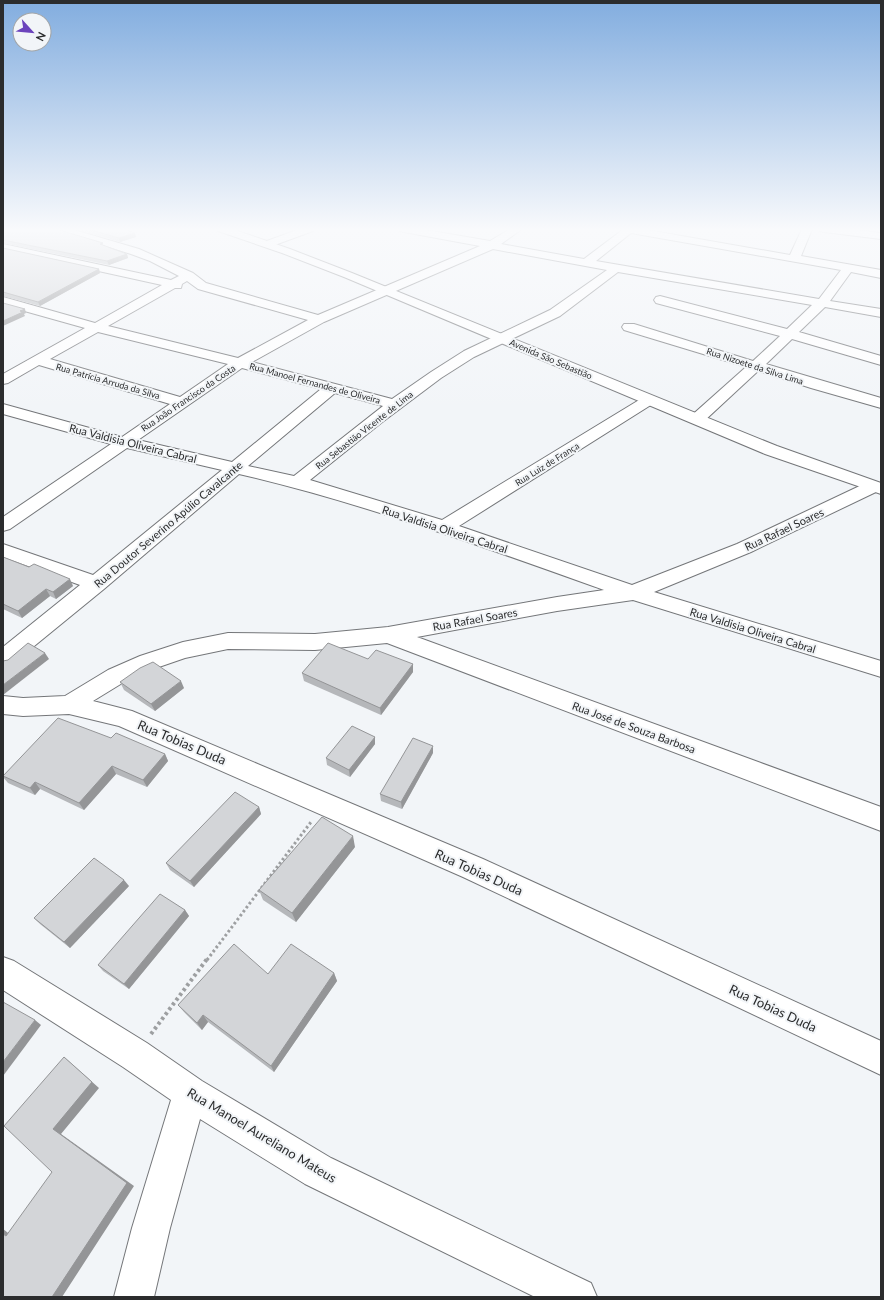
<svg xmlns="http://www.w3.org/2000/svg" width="884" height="1300" font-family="Lato,sans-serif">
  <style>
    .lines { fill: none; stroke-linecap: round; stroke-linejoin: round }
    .minor-casing { stroke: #747679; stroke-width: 2 }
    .major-casing { stroke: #747679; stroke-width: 2 }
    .path-far1 { stroke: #9d9fa1; stroke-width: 3; stroke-dasharray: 2.5 2.5; stroke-linecap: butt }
    .path { stroke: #9d9fa1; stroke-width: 4; stroke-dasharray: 3 3; stroke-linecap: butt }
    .minor { fill: #fff; fill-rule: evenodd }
    .major { fill: #fff; fill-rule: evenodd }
    .wall { fill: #b5b7ba }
    .shaded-wall { fill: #949597 }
    .building { fill: #d3d5d8; stroke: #949597 }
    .labels { text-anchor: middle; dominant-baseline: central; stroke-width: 4; stroke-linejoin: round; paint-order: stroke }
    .far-street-label { font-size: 9px; fill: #2b2c2d; stroke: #f2f5f8 }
    .street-label { font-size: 11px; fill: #2b2c2d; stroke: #f2f5f8 }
    .near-street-label { font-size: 13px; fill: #2b2c2d; stroke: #f2f5f8 }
  </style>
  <rect width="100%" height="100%" fill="#f2f5f8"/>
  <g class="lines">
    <defs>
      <g id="minor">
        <path d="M56,229H71L139,249L193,273L206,283L318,315L480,246L404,232L400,231L399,229H420L490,241L510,229H522L501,244L584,259L621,231L620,229H642L790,255L802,229H812L801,256L881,270V278L851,272L830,301L881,309V317L825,307L799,332L881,356V365L792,339L766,364L881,398V408L811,388L758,371L703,422L697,424L691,422L689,419L691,416L746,367L624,330L622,327L624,324H634L753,361L780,336L656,303L654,300L656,297L660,296L787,329L812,305L618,272L560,316L474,357L441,378L381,423L310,480L442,520L644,397L649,395L654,397L657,400L654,403L459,526L632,585L737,544L866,483L872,482L878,483L881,487L878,491L751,552L654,592L881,661V677L633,600L557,611L417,637L881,807V831L387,643L315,650L228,649L185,658L156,668L124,682L93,701L132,711L483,859L881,1041V1075L463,877L119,726L69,714L23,716L3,714V696L23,698L65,696L108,670L140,656L183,642L228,633L315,634L388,627L557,597L604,590C484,547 363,503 239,474L104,589L11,665L3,667V647L80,585L3,557V544L93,575L222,470L127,448L10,529L3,531V517L111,444L3,414V404L122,437L170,404L39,365L8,383L3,384V374L85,328L3,305V297L95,323L162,285L3,250V244L171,280L179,276L150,261L131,254L57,231ZM631,233L841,270L819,299L596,261ZM493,249L607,270L550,310L464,351L431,372L392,399L252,362L324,322ZM187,281L198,289L308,320L238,358L108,326L175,288H181L182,284ZM98,332L228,364L180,397L50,359ZM242,368L321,389L232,462L138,440ZM335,393L383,406L294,476L248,466Z"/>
        <polygon points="300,229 314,229 313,231 272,246 268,247 263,244 264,242"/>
        <polygon points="819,229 848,229 881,233 881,239 824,232 820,231"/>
        <polygon points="3,957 14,961 147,1043 202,1081 331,1158 591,1283 597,1297 535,1297 305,1184 200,1119 170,1228 154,1297 114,1297 132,1228 171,1100 123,1067 3,990"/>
      </g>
      <polygon id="major" points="217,229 232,229 290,249 352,273 777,446 881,483 881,494 765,454 344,277 282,253 218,231"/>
    </defs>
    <use href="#minor" class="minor-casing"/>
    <use href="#major" class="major-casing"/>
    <polyline class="path-far1" points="207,960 311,822"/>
    <polyline class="path" points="151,1034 207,959"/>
    <use href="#minor" class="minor"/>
    <use href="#major" class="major"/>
  </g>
  <g class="wall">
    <polygon points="3,229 103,243 103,245 127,254 128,258 109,265 3,243"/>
    <polygon points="76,229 125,229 135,233 136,237 120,242"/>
    <polygon points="3,248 99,269 100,273 40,306 3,296"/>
    <polygon points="3,557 73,586 56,599 50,596 22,618 3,609"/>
    <polygon points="368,659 413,664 413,672 381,715 304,681 302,673"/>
    <polygon points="120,682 184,688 155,711 124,690"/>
    <polygon points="375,737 375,744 350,777 327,765 326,758"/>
    <polygon points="111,738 165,754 168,761 147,787 116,774 84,810 40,789 35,795 8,783 3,777"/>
    <polygon points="433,753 402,809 381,801 380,794"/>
    <polygon points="259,807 261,814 194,887 170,870 166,863"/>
    <polygon points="355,847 296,922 263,900 259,890"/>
    <polygon points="129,886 70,948 40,924 34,918"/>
    <polygon points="185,910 189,916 129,989 103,971 98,965"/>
    <polygon points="334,973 337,981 274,1072 208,1022 202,1030 184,1012 178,1005 268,974"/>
  </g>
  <g class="shaded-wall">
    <polygon points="135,233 136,237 120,242 119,238"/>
    <polygon points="127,254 128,258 109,265 107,261"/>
    <polygon points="99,269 100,273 40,306 38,302"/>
    <polygon points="25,309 26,313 24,314 25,316 3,326 3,321"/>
    <polygon points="70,579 73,586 56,599 53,592"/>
    <polygon points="46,589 50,596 22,618 18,611"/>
    <polygon points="45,653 49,659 3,695 3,685"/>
    <polygon points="413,664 413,672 381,715 380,708"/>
    <polygon points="181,681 184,688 155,711 151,704"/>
    <polygon points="375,737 375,744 350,777 349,770"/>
    <polygon points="433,746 433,753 402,809 401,802"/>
    <polygon points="165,754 168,761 147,787 143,780"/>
    <polygon points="112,766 116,774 84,810 79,803"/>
    <polygon points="35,782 40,789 35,795 30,788"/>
    <polygon points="259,807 261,814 194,887 190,881"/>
    <polygon points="353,836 355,847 296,922 292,913"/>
    <polygon points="124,880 129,886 70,948 64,942"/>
    <polygon points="185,910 189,916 129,989 124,984"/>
    <polygon points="334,973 337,981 274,1072 271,1066"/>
    <polygon points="203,1015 208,1022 202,1030 197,1023"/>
    <polygon points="35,1020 41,1025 3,1076 3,1062"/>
    <polygon points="64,1057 99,1088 61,1134 134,1186 62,1297 52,1297 53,1129"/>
    <polygon points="3,1229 16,1239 6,1236 3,1234"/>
  </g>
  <g class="building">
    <polygon points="3,229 56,229 103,243 100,244 127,254 107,261 3,240"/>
    <polygon points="87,229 125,229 135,233 119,238"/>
    <polygon points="3,248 99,269 38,302 3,292"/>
    <polygon points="3,303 25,309 20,311 23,312 3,321"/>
    <polygon points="3,557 29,567 34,564 70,579 53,592 46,589 18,611 3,604"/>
    <polygon points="28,643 45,653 3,685 3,661 8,660"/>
    <polygon points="328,643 368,659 376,650 413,664 380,708 302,673"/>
    <polygon points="153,662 181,681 151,704 120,682 140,668"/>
    <polygon points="58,718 111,738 116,733 165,754 143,780 112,766 79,803 35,782 30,788 3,776"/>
    <polygon points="352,726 375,737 349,770 326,758"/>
    <polygon points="413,738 433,746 401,802 380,794"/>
    <polygon points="235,792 259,807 190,881 166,863"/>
    <polygon points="322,817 353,836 292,913 259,890"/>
    <polygon points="94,858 124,880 64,942 34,918"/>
    <polygon points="160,894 185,910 124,984 98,965"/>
    <polygon points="234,944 268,974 291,944 334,973 271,1066 203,1015 197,1023 178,1005"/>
    <polygon points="3,1002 35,1020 3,1062"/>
    <polygon points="64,1057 92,1082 53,1129 127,1183 52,1297 3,1297 3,1234 6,1236 52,1172 4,1126"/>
  </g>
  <linearGradient id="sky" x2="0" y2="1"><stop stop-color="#82addf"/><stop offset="0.56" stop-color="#f9fafc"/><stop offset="1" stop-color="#f9fafc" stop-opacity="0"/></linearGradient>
  <rect width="884" height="411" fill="url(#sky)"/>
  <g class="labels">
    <g class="far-street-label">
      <text transform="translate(551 359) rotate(23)">Avenida São Sebastião</text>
      <text transform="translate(755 366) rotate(18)">Rua Nizoete da Silva Lima</text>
      <text transform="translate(108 381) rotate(16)">Rua Patrícia Arruda da Silva</text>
      <text transform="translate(315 383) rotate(15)">Rua Manoel Fernandes de Oliveira</text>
      <text transform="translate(188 398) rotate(-34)">Rua João Francisco da Costa</text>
      <text transform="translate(364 430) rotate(-38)">Rua Sebastião Vicente de Lima</text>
      <text transform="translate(547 464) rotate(-32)">Rua Luiz de França</text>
    </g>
    <g class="street-label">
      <text transform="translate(133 443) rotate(14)">Rua Valdisia Oliveira Cabral</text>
      <text transform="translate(168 524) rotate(-40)">Rua Doutor Severino Apúlio Cavalcante</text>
      <text transform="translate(445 529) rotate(18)">Rua Valdisia Oliveira Cabral</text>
      <text transform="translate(784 529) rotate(-25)">Rua Rafael Soares</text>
      <text transform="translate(475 619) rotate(-10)">Rua Rafael Soares</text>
      <text transform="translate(753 630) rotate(17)">Rua Valdisia Oliveira Cabral</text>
      <text transform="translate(634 727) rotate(20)">Rua José de Souza Barbosa</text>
    </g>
    <g class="near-street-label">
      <text transform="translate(182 742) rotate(23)">Rua Tobias Duda</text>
      <text transform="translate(479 872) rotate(24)">Rua Tobias Duda</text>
      <text transform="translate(773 1008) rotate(25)">Rua Tobias Duda</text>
      <text transform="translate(262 1135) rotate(31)">Rua Manoel Aureliano Mateus</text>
    </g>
  </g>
  <rect width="884" height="1300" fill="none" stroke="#2b2c2d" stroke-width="8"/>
  <g transform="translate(32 32) rotate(117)"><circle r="19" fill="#f2f5f8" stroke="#a2a5a7"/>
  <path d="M0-3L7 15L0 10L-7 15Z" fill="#6c44bc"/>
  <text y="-6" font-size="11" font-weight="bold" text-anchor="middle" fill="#2b2c2d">N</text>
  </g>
</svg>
